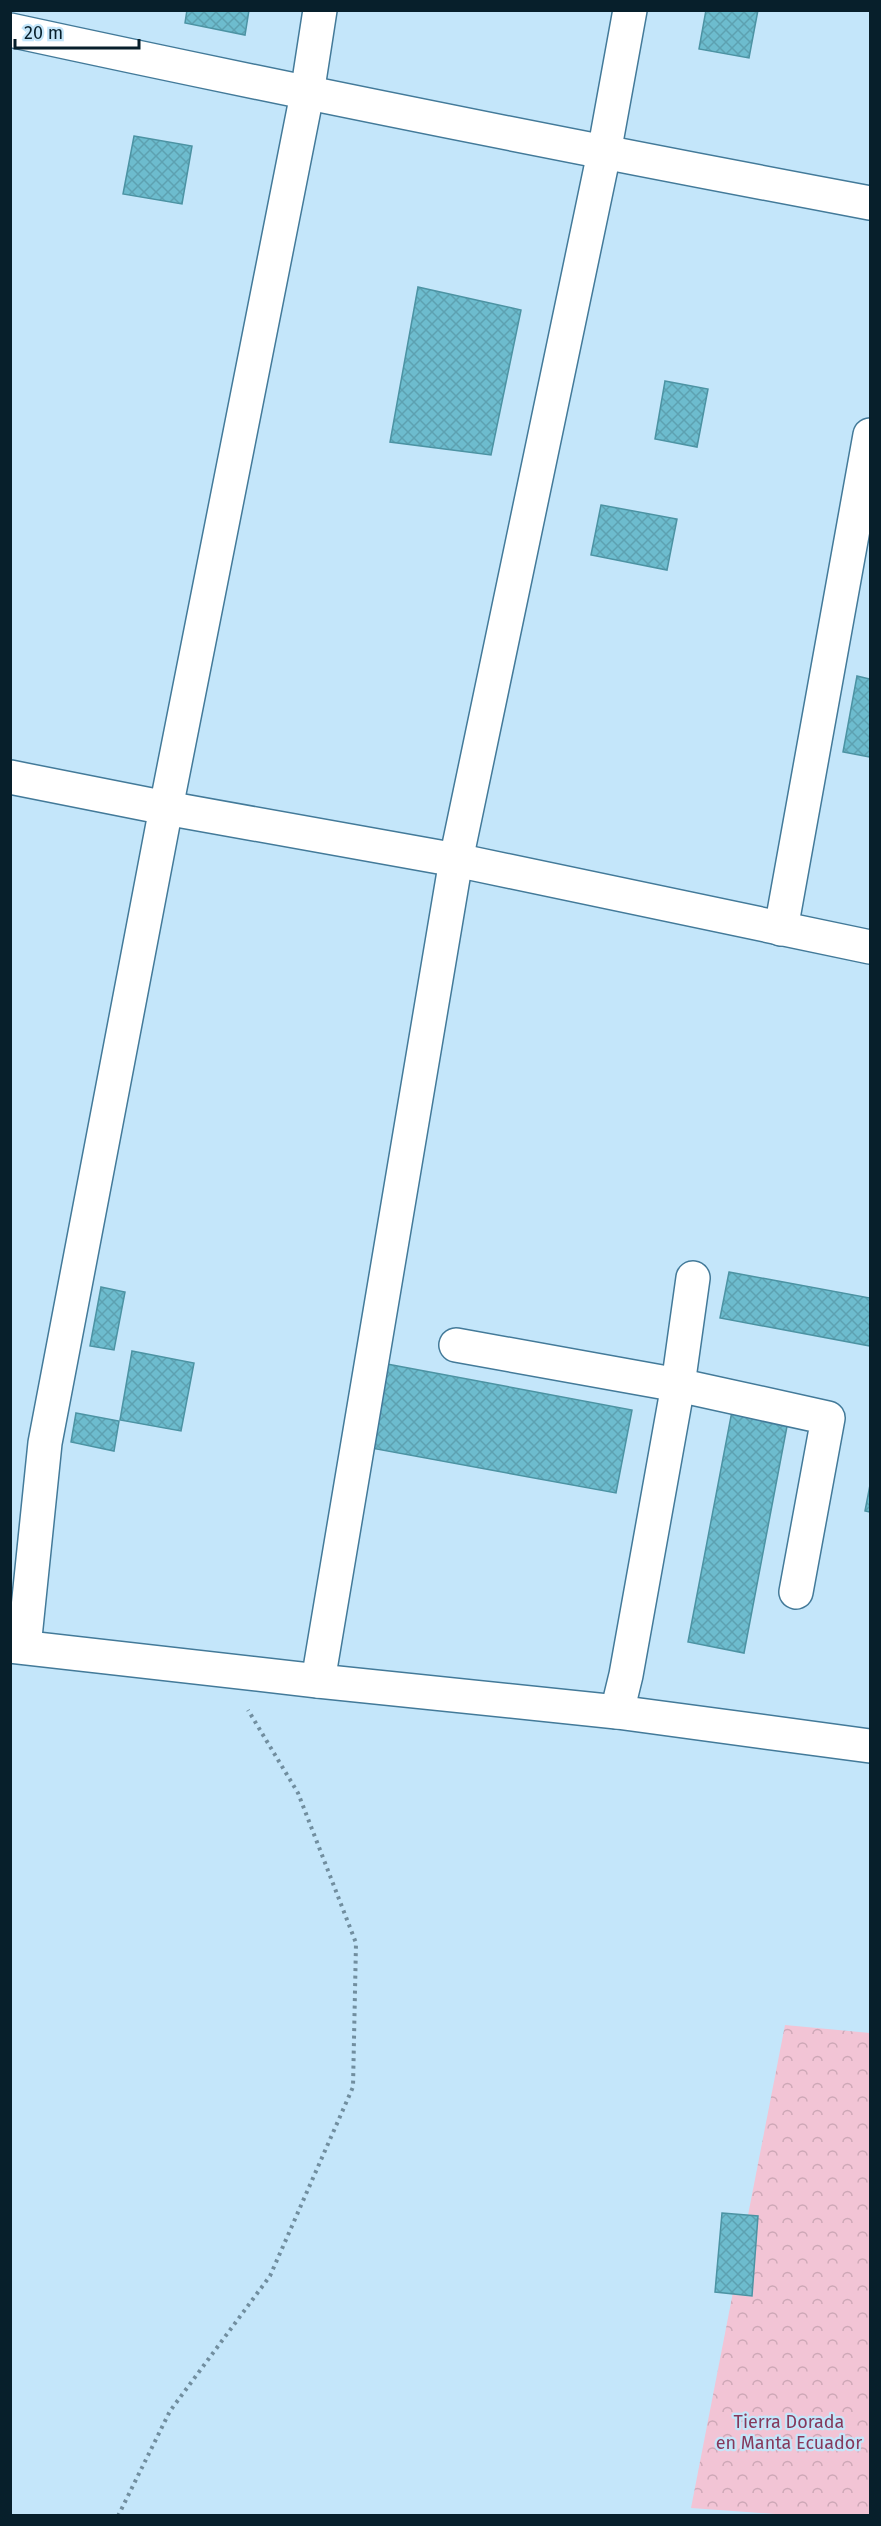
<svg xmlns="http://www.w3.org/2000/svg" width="881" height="2526" font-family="'Fira Sans',sans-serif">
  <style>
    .park { fill: url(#park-crowns) }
    .building { fill: url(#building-cross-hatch); stroke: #4c93a3; stroke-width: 1.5 }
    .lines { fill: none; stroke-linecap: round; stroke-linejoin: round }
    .minor-casing { stroke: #437a99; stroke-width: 36 }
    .path { stroke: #718e9f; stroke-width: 4; stroke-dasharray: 3 4.5; stroke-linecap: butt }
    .minor { stroke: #fff; stroke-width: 33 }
    .labels { text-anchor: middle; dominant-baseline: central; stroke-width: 4.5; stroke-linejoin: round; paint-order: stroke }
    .park-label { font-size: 18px; fill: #85385b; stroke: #c4e6fa }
  </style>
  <defs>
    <pattern id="park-crowns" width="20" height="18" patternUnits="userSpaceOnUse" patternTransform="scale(1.5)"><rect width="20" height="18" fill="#f2c4d5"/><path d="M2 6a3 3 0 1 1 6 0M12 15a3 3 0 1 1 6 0" fill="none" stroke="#cea8b7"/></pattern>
    <pattern id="building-cross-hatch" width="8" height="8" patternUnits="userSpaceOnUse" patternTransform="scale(1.5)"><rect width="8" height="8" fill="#6dbcce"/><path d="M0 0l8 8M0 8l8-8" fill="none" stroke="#5da1b1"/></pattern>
  </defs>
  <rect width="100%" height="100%" fill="#c4e6fa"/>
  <polygon class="park" points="785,2025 870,2033 870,2515 789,2515 691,2508"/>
  <g class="building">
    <polygon points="187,10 249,10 245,35 185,23"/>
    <polygon points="706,10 758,10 749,58 699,49"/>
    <polygon points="134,136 192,146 182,204 123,194"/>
    <polygon points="418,287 521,310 491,455 390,442"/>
    <polygon points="665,381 708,389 697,447 655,439"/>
    <polygon points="601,505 677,519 667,570 591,555"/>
    <polygon points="857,676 870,679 870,757 843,752"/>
    <polygon points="729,1272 870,1298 870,1346 720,1318"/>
    <polygon points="101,1287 125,1292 114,1350 90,1346"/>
    <polygon points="132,1351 194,1363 181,1431 120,1420"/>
    <polygon points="387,1364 632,1410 616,1493 371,1448"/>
    <polygon points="732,1411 788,1421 744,1653 688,1642"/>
    <polygon points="76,1413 119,1421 114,1451 71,1442"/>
    <polygon points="870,1485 870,1512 865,1511"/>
    <polygon points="722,2213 758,2216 752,2296 715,2292"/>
  </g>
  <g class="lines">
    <defs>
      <g id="minor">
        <path d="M10,30C296,92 583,149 870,203"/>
        <polyline points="10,777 166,808 456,860 870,947"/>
        <polyline points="781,929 870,435"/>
        <polyline points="456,1345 678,1385 828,1418 796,1592"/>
        <polyline points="10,1646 318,1681 617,1712 870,1746"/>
        <polyline points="24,1647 45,1443 166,808 307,94 320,10"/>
        <polyline points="318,1681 456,860 604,153 630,10"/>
        <polyline points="617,1712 626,1675 678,1385 693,1278"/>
      </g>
    </defs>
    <use href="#minor" class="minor-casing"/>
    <polyline class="path" points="118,2516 170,2411 270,2276 353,2087 356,1943 298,1793 248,1710"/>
    <use href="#minor" class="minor"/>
  </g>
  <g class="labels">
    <g class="park-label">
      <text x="789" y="2422">Tierra Dorada<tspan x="789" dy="21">en Manta Ecuador</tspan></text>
    </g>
  </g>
  <rect width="881" height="2526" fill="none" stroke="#071f2b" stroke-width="24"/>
  <path d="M15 39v9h124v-9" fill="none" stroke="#071f2b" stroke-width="3"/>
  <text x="24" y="39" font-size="18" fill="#071f2b" stroke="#c4e6fa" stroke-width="4.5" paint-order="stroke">20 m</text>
</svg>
